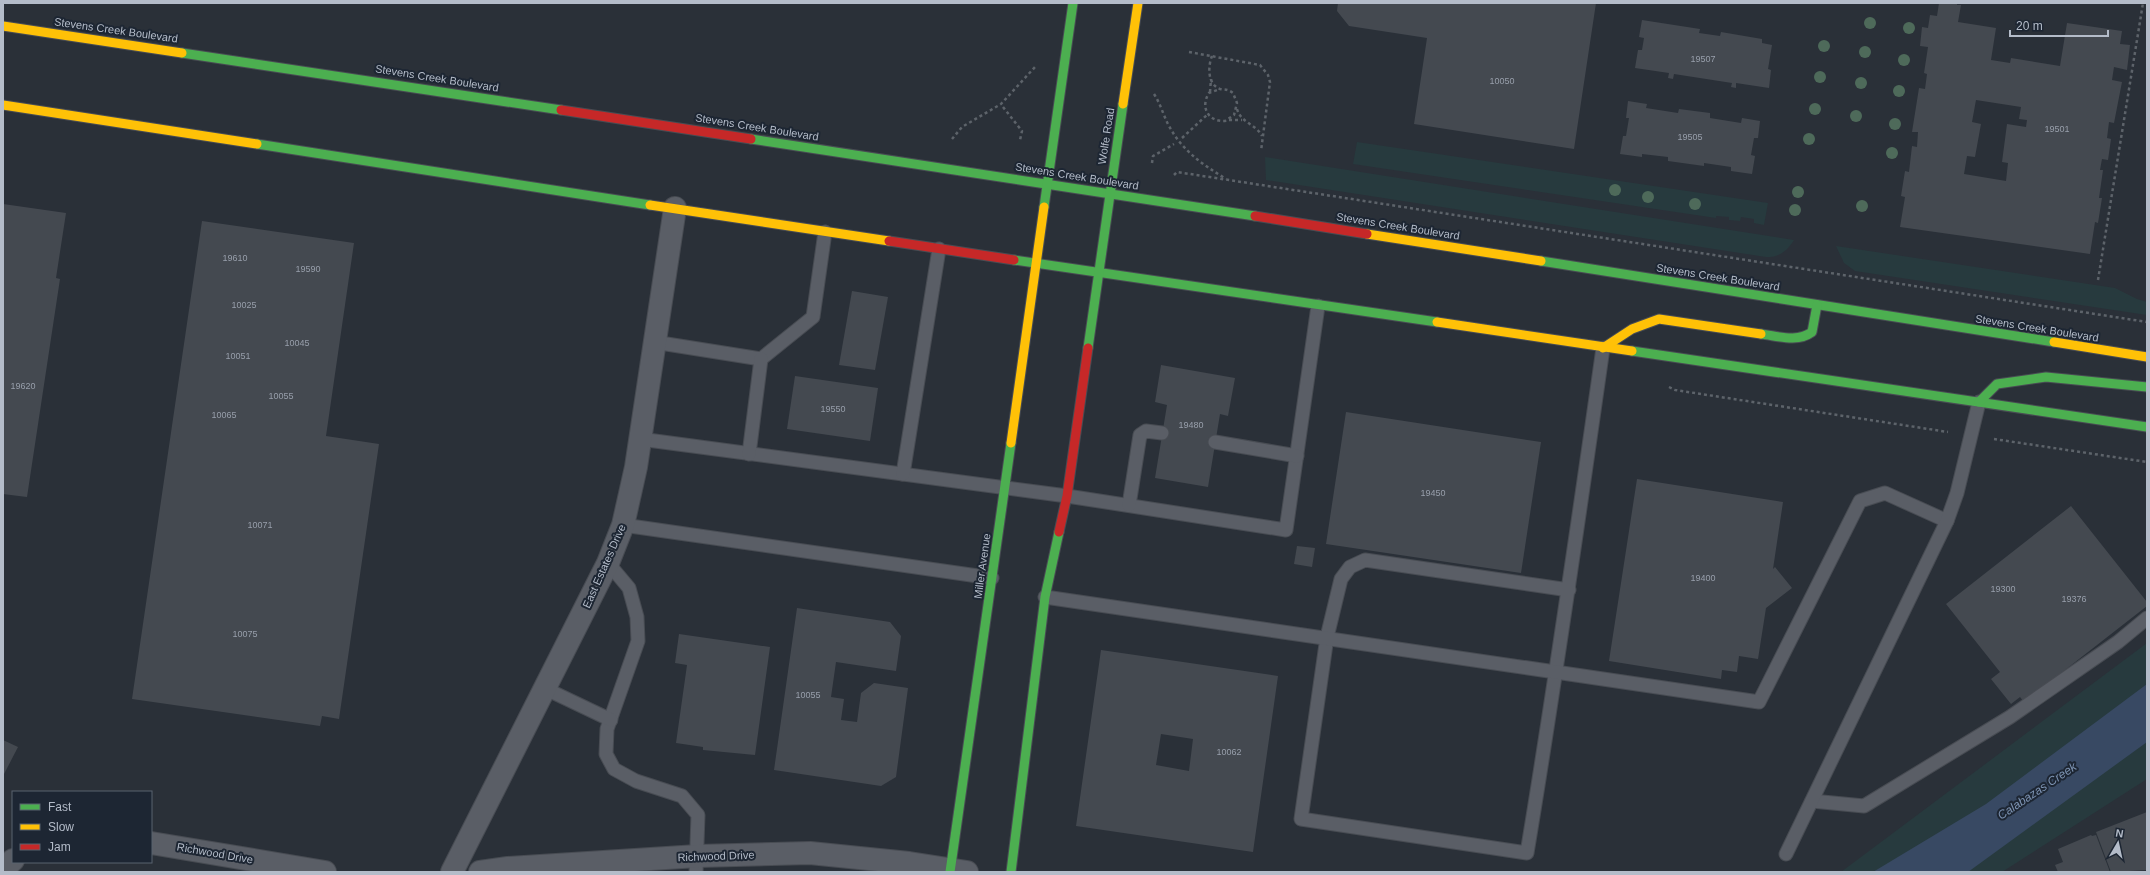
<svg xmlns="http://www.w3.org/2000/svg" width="2150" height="875" font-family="Helvetica,sans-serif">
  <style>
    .green { fill: #273a3e }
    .water { fill: #384963 }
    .building { fill: #444950; fill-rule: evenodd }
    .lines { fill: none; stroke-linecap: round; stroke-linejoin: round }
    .lane-casing { stroke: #484c53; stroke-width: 15 }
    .street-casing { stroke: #484c53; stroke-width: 24 }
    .fast-casing { stroke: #484c53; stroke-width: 11 }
    .slow-casing { stroke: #484c53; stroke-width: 11 }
    .jam-casing { stroke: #484c53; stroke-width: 11 }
    .path { stroke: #5d636a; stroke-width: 2.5; stroke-dasharray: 3 3; stroke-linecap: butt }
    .lane { stroke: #5a5e66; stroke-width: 13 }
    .street { stroke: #5a5e66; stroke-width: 22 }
    .fast { stroke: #4caf50; stroke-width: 9 }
    .slow { stroke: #ffc107; stroke-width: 9 }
    .jam { stroke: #c62828; stroke-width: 9 }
    .tree { fill: #4e6a5a }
    .labels { text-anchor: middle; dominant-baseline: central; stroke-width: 4; stroke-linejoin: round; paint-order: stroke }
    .number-label { font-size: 9px; fill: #989fab }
    .street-label { font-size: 11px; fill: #b4bcc9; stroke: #1d2633 }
    .water-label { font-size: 12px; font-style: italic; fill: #7c92b1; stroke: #1d2633 }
  </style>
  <rect width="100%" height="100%" fill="#2a3038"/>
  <g class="green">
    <polygon points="1357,142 1768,203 1764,225 1754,223 1754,219 1741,217 1740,221 1729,220 1729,217 1716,216 1716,218 1353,164"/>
    <path d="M1265,157L1794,240C1787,251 1780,257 1766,257L1266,180Z"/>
    <polygon points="1836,246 2115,288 2137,299 2147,302 2147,315 1855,271 1844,263"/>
    <polygon points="2147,643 2147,779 2002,872 1841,872"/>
  </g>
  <polygon class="water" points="2147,684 2147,742 1968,872 1873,872 1986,804"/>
  <g class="building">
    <polygon points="1338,3 1596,3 1574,149 1414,124 1427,38 1349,26 1337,11"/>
    <path d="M1939,3H1957V5H1961L1958,22L1996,28L1991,60L2010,63L2011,58L2060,66L2067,23L2122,31L2120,44L2130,45L2127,70L2114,67L2112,80L2122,82L2114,123L2109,122L2107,138L2111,139L2108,160L2102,159L2100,170H2103L2099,198H2102L2098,223L2095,222L2090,254L1900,227L1905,197L1901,196L1905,171L1909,172L1912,146L1917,147L1918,132H1912L1919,88L1925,89L1927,74L1924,73L1928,47L1920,46L1922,27L1928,28L1930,15L1937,16ZM1976,100L2021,107L2019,119L2027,120L2026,127L2007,124L2002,162L2008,163L2006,181L1964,174L1967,156L1975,157L1981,124L1972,122Z"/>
    <polygon points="1642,20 1700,29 1699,33 1720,36 1721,32 1762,39 1762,43 1772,45 1768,69 1771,70 1769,88 1736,83 1736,88 1731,87 1732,83 1674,74 1673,79 1668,78 1669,73 1635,68 1638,50 1642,50 1644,38 1639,37"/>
    <polygon points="1628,101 1647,104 1646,108 1678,113 1679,109 1710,113 1710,118 1741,123 1742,118 1760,121 1758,138 1754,138 1751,155 1755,156 1752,174 1731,171 1731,167 1704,163 1704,166 1668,161 1668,157 1642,154 1642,157 1620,154 1623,136 1626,136 1629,118 1626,118"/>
    <polygon points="3,204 66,213 56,278 60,279 27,497 3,494"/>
    <polygon points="202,221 354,243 326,436 379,444 339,719 322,716 320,726 132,699"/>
    <polygon points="852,291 888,297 875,370 839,365"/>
    <polygon points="1161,365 1235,378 1228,416 1220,414 1208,487 1155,478 1167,405 1155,402"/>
    <polygon points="795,376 878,388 870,441 787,429"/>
    <polygon points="1346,412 1541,442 1521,573 1326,544"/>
    <polygon points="1637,479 1783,502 1773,569 1775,567 1792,588 1766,608 1758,659 1739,656 1737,672 1722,670 1721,679 1609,661"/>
    <polygon points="2071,506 2147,602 2147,606 2024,702 2020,697 2011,704 1991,679 2000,672 1946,604"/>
    <polygon points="1297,546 1315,548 1312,567 1294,564"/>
    <polygon points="797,608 890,622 901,636 896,671 836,662 831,697 844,699 841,720 857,722 861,693 874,683 908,688 896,777 881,786 774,770"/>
    <polygon points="679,634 770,647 755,755 703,750 703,747 676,743 687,665 675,663"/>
    <path d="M1101,650L1278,676L1253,852L1076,826ZM1161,734L1193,739L1189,771L1156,765Z"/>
    <polygon points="3,740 18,747 3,776"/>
    <polygon points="2147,812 2147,870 2111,872 2096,832"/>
    <polygon points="2091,835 2092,836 2096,835 2110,872 2058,872 2055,865 2063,862 2058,849"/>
  </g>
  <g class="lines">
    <defs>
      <g id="lane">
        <polyline points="654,342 761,359 813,317 825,232"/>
        <polyline points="640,439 1067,496 1286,530 1318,306"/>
        <polyline points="1215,442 1297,456"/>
        <polyline points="749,454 761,359"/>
        <polyline points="903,474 939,249"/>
        <polyline points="1129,505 1140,435 1146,431 1162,433"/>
        <polyline points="623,525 992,578"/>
        <polyline points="608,563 629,588 637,617 638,641 607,729 606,754 614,769 636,781 682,796 698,815 696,872"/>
        <path d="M1569,590L1365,560L1350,567L1341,579L1327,637L1301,819L1527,853C1555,685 1579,517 1603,348"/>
        <polyline points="1045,597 1759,702 1860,501 1885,493 1947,521"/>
        <polyline points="546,689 611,720"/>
        <polyline points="1812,801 1864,806 2010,717 2118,642 2147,618"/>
        <polyline points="1786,854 1947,521 1957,493 1979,402"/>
      </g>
      <g id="street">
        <polyline points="151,843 325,872"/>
        <polyline points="3,869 13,860"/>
        <polyline points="452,872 608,563 623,525 636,467 675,208"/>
        <polyline points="480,872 508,868 698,856 810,853 909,863 967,872"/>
      </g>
      <g id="fast">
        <polyline points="182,53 561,110"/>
        <polyline points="751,139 1255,216"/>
        <polyline points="257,144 650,205"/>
        <polyline points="1044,207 1073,3"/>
        <polyline points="1014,260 1437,322"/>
        <polyline points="1541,261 2054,342"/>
        <path d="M1761,334C1778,336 1797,343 1812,332L1817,305"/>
        <polyline points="1088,348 1123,104"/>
        <polyline points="1632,351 2147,427"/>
        <polyline points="1979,402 1997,384 2046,377 2147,387"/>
        <polyline points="950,872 1011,443"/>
        <polyline points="1011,872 1045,597 1059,532"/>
      </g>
      <g id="slow">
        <polyline points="3,26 182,53"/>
        <polyline points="1123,104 1138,3"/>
        <polyline points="3,105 257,144"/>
        <polyline points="650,205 889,241"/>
        <polyline points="1367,234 1541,261"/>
        <polyline points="1437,322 1632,351"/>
        <polyline points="2054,342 2147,357"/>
        <polyline points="1603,348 1632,329 1659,319 1761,334"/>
        <polyline points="1011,443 1044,207"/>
      </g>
      <g id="jam">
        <polyline points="561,110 751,139"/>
        <polyline points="1255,216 1367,234"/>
        <polyline points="889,241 1014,260"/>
        <polyline points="1059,532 1067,496 1088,348"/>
      </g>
    </defs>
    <use href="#lane" class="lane-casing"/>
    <use href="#street" class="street-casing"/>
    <use href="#fast" class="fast-casing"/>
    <use href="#slow" class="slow-casing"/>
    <use href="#jam" class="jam-casing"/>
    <g class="path">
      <polyline points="1189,52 1260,65 1268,75 1270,82 1261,151"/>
      <path d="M1212,56C1208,66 1207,84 1220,89C1225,90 1228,89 1233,93L1237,103L1234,115L1225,121C1208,122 1200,107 1209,93L1220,89"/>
      <polyline points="1210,92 1211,79"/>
      <path d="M1154,94C1160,103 1163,114 1168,124C1181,150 1202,164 1226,179"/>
      <polyline points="1003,107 1022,131 1020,140"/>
      <path d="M1237,109C1241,123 1256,124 1262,136"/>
      <polyline points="1229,120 1242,120"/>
      <polyline points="1182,138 1208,114"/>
      <polyline points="952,139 962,127 1001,104 1035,67"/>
      <polyline points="1152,163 1153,156 1174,144"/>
      <polyline points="1174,175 1177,172 2147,322"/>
      <polyline points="2098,280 2143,3"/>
      <polyline points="1669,387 1675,390 1948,432"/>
      <polyline points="1994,439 2147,462"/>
    </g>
    <use href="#lane" class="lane"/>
    <use href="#street" class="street"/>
    <use href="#fast" class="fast"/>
    <use href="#slow" class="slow"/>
    <use href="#jam" class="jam"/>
  </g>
  <g class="tree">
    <circle cx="1870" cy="23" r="6"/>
    <circle cx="1909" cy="28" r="6"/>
    <circle cx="1824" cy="46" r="6"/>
    <circle cx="1865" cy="52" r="6"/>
    <circle cx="1904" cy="60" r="6"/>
    <circle cx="1820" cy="77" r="6"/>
    <circle cx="1861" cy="83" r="6"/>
    <circle cx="1899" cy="91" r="6"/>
    <circle cx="1815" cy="109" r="6"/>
    <circle cx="1856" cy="116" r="6"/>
    <circle cx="1895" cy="124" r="6"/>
    <circle cx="1809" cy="139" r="6"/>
    <circle cx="1892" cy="153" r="6"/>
    <circle cx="1615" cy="190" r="6"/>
    <circle cx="1798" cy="192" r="6"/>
    <circle cx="1648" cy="197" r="6"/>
    <circle cx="1695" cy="204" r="6"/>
    <circle cx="1862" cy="206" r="6"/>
    <circle cx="1795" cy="210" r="6"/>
  </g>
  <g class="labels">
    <g class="number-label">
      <text x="1703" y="59">19507</text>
      <text x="1502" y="81">10050</text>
      <text x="2057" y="129">19501</text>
      <text x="1690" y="137">19505</text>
      <text x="235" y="258">19610</text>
      <text x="308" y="269">19590</text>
      <text x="244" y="305">10025</text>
      <text x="297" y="343">10045</text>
      <text x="238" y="356">10051</text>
      <text x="23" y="386">19620</text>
      <text x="281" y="396">10055</text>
      <text x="833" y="409">19550</text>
      <text x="224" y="415">10065</text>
      <text x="1191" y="425">19480</text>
      <text x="1433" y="493">19450</text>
      <text x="260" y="525">10071</text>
      <text x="1703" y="578">19400</text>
      <text x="2003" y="589">19300</text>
      <text x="2074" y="599">19376</text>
      <text x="245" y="634">10075</text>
      <text x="808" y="695">10055</text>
      <text x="1229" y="752">10062</text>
    </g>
    <g class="street-label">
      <text transform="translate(116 30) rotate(8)">Stevens Creek Boulevard</text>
      <text transform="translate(437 78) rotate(9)">Stevens Creek Boulevard</text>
      <text transform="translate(757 127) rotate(9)">Stevens Creek Boulevard</text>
      <text transform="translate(1106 136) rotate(-81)">Wolfe Road</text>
      <text transform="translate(1077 176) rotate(9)">Stevens Creek Boulevard</text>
      <text transform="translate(1398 226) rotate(9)">Stevens Creek Boulevard</text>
      <text transform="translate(1718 277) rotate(9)">Stevens Creek Boulevard</text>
      <text transform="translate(2037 328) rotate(9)">Stevens Creek Boulevard</text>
      <text transform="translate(604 566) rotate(-66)">East Estates Drive</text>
      <text transform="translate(982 566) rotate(-82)">Miller Avenue</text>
      <text transform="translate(215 853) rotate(10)">Richwood Drive</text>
      <text transform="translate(716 856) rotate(-2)">Richwood Drive</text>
    </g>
    <g class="water-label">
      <text transform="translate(2037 791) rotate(-34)">Calabazas Creek</text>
    </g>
  </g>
  <rect width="2150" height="875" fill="none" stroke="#b4bcc9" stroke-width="8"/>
  <rect x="12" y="791" width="140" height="72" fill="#1d2633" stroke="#59626f"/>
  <rect x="20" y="804" width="20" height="6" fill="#4caf50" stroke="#59626f"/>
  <text x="48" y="811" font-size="12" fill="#b4bcc9">Fast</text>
  <rect x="20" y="824" width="20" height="6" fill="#ffc107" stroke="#59626f"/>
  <text x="48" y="831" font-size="12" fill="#b4bcc9">Slow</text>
  <rect x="20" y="844" width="20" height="6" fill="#c62828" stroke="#59626f"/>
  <text x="48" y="851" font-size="12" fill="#b4bcc9">Jam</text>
  <g transform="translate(2118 843) rotate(9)" stroke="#1d2633" stroke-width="3" paint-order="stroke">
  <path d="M0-3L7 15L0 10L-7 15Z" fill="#b4bcc9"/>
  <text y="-6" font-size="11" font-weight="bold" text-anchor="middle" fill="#b4bcc9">N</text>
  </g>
  <path d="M2010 30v6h98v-6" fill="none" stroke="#b4bcc9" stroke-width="2"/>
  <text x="2016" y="30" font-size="12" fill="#b4bcc9" stroke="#1d2633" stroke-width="3" paint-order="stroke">20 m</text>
</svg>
